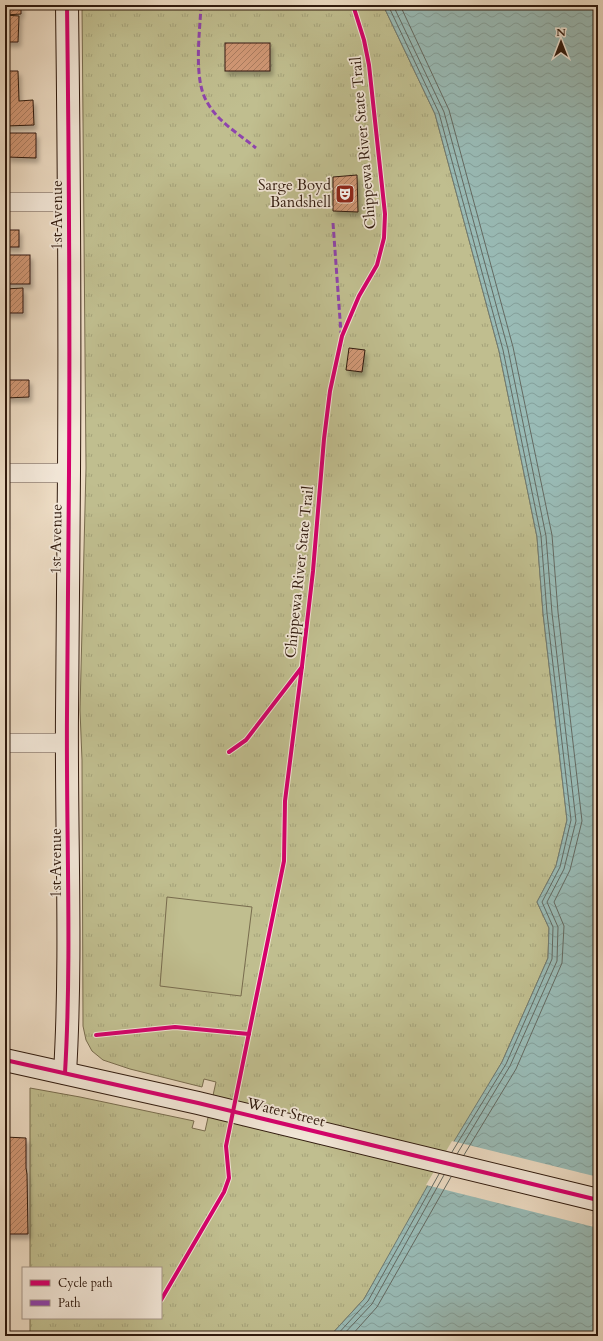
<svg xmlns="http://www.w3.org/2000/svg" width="603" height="1341" font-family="Cardo,serif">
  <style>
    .grass { fill: url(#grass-tufts); stroke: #786c4e }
    .pitch { fill: #c0be8f; stroke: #786c4e }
    .water { fill: url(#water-waves); stroke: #6f7b73 }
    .pier { fill: #eddcc4 }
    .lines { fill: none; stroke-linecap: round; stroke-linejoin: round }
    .shore { stroke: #646a62; stroke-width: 1 }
    .building { fill: url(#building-hatch); stroke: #301a0e; filter: url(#shadow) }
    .street-casing { stroke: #5f4a3c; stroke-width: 20 }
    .secondary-casing { stroke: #301a0e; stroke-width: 24 }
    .street { stroke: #f3e8d9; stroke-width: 19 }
    .secondary { stroke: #f3e8d9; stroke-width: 22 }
    .quiet { stroke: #8e44ad; stroke-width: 3; stroke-dasharray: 6 3; stroke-linecap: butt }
    .cycleway-casing { stroke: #f3e8d9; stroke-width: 6 }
    .cycleway { stroke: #d6006c; stroke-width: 4 }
    .labels { text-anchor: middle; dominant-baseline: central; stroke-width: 3.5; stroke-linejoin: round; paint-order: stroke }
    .street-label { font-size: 15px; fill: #301a0e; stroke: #f3e8d9 }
    .poi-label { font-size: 15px; fill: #301a0e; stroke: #f3e8d9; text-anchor: end }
  </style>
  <defs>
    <pattern id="grass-tufts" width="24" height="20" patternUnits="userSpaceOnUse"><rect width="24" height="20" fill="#c0be8f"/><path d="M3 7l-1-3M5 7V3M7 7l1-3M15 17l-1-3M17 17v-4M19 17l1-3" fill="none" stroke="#a5a37a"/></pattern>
    <pattern id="water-waves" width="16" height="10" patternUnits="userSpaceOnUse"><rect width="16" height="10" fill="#99bbb6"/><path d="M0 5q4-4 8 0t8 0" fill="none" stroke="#84a09b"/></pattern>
    <pattern id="building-hatch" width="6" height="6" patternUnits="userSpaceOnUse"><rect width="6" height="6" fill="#d19876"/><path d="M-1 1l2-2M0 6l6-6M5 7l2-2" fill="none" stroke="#aa7b5f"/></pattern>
    <filter id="shadow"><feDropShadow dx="2.5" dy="4.5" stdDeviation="2" flood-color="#0004"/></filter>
  </defs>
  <rect width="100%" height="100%" fill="#eddcc4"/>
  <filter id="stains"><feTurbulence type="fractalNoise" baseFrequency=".005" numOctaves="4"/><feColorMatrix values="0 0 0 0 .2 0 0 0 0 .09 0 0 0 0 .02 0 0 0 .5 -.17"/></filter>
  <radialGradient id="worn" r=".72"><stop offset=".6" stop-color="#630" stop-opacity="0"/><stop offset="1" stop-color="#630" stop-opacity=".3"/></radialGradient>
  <polygon class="grass" points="82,5 383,5 435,114 499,351 537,537 543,613 567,820 556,866 537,902 549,928 548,958 502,1062 364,1299 330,1336 30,1336 30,1318 161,1318 161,1268 30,1268 30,1088 80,1097 194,1121 192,1128 205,1131 216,1082 204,1079 202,1087 130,1069 103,1060 92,1051 86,1040 83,1026 82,760 80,710 86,468"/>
  <polygon class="pitch" points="167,897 252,907 241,996 160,986"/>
  <polygon class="water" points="383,5 598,5 598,1336 330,1336 364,1299 433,1176 502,1062 548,958 549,928 537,902 556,866 567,820 543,613 537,537 499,351 435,114"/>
  <polygon class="pier" points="452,1141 598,1177 598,1228 426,1185"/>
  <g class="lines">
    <g class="shore">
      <polyline points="388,5 439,113 503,350 541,536 547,613 571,820 560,867 542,902 553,927 552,959 506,1064 452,1152"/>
      <polyline points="393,5 444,112 508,349 546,536 552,613 576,821 564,869 547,902 558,927 557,961 510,1066 457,1154"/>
      <polyline points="400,5 449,110 513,347 552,535 558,612 582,821 570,870 554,902 564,926 562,963 516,1069 464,1155"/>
      <polyline points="336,1336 368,1301 439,1174"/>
      <polyline points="342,1336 372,1304 444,1175"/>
      <polyline points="351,1336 377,1307 451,1177"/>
    </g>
  </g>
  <g class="building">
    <polygon points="5,5 21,5 21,14 5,15"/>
    <polygon points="5,15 19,16 18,42 5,42"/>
    <rect x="225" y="43" width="45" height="28"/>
    <polygon points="5,71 18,71 19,101 33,100 34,125 6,126"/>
    <polygon points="8,133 36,133 36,158 7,157"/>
    <polygon points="357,175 358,212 333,211 333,177"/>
    <rect x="5" y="230" width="14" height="17"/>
    <rect x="5" y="255" width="25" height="29"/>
    <polygon points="23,288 23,313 5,313 5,289"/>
    <polygon points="349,348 365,350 362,372 346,370"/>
    <polygon points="5,380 29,380 29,397 5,398"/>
    <polygon points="5,1137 26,1138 26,1168 27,1174 28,1234 5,1234"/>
  </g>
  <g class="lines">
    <defs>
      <g id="street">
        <polyline points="5,202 69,202"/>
        <polyline points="5,473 69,473"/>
        <polyline points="5,743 67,743"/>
      </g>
      <g id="secondary">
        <polyline points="5,1060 198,1103 598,1200"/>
        <path d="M65,1073C72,954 66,833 67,714C67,633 69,553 69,472C70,316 69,161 67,5"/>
      </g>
    </defs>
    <use href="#street" class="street-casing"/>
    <use href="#secondary" class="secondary-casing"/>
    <use href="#street" class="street"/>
    <use href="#secondary" class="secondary"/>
    <g class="quiet">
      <path d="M201,5C200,32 193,79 207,102C218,122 239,134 256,148"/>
      <polyline points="333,223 341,333"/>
    </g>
    <defs>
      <g id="cycleway">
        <polyline points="229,752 246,740 302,667"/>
        <polyline points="96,1035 175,1027 249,1034"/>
        <polyline points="5,1060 198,1103 598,1200"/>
        <path d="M65,1073C72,954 66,833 67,714C67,633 69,553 69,472C70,316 69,161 67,5"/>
        <polyline points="161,1300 224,1192 229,1178 226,1146 284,861 285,801 302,666 313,571 324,439 330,391 342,336 359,296 377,265 384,238 385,214 369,65 364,40 353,5"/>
      </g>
    </defs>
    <use href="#cycleway" class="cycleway-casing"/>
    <use href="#cycleway" class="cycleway"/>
  </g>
  <defs>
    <symbol id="theatre-square" viewBox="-11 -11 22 22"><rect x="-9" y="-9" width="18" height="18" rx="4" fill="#8f2418" stroke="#f3e8d9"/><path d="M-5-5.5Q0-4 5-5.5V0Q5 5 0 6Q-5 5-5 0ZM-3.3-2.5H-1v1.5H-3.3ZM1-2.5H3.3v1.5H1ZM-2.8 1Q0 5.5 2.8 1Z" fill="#fff"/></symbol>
  </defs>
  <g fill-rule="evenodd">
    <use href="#theatre-square" x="334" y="183" width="22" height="22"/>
  </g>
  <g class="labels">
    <g class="street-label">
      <text transform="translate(363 143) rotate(-95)">Chippewa River State Trail</text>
      <text transform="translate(57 215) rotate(-90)">1st Avenue</text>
      <text transform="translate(56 539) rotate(-89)">1st Avenue</text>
      <text transform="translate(299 572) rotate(-84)">Chippewa River State Trail</text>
      <text transform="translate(56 863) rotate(-90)">1st Avenue</text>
      <text transform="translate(286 1112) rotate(14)">Water Street</text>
    </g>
    <g class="poi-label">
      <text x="331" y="185">Sarge Boyd<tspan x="331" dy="17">Bandshell</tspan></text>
    </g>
  </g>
  <rect width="603" height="1341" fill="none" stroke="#eddcc4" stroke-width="20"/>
  <rect x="6" y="6" width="591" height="1329" fill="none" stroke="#301a0e" stroke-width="2"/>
  <rect x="10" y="10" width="583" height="1321" fill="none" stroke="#301a0e"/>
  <rect x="22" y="1267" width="140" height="52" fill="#f3e8d9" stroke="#a59688"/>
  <rect x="30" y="1280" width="20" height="6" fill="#d6006c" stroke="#a59688"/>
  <text x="58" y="1287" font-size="12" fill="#301a0e">Cycle path</text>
  <rect x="30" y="1300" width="20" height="6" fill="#8e44ad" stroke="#a59688"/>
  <text x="58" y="1307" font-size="12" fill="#301a0e">Path</text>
  <g transform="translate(561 42)" stroke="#f3e8d9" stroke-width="3" paint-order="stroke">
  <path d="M0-3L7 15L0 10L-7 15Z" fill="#301a0e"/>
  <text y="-6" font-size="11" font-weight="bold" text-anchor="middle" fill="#301a0e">N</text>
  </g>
  <rect width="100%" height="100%" filter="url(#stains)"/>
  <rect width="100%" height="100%" fill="url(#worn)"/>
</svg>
